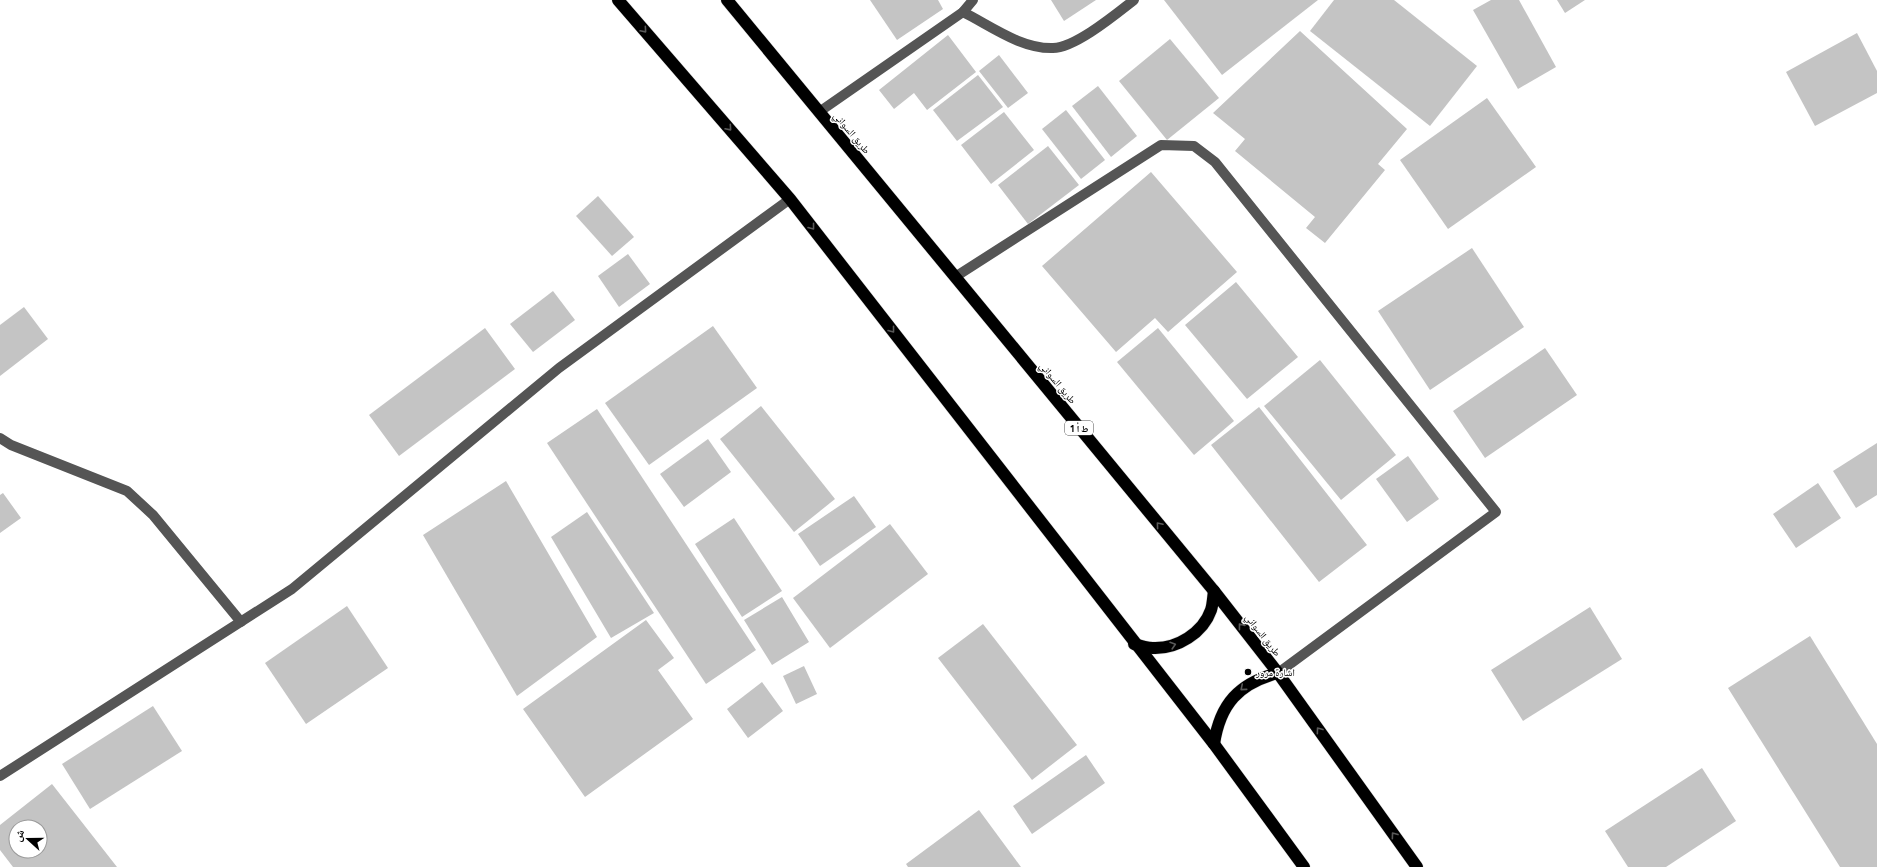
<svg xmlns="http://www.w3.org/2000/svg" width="1877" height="867" font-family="'Titillium Web','Noto Naskh Arabic',sans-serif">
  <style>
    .building { fill: #c4c4c4; fill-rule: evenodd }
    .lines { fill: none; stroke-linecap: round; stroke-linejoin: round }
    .highway-casing { stroke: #dbdbdb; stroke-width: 13 }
    .minor { stroke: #555; stroke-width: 10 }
    .highway { stroke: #000; stroke-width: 12 }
    .oneway { stroke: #595959 }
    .poi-dot { fill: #000; stroke: #fff; stroke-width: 1.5 }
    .labels { text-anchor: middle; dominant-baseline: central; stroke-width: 3; stroke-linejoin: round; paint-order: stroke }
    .shield { fill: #fff; stroke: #4c4c4c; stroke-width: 1 }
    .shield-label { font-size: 9px; font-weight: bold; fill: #000 }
    .street-label { font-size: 10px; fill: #000; stroke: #fff }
    .poi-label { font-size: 10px; fill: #000; stroke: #fff; text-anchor: start }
  </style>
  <rect width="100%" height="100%" fill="#fff"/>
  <g class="building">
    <polygon points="870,0 938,0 943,9 897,40"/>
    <polygon points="1051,0 1096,0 1064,21"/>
    <polygon points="1164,0 1318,0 1222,75"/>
    <polygon points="1334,0 1394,0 1477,66 1430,126 1310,31"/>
    <polygon points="1491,0 1519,0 1556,67 1518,89 1473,10"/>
    <polygon points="1557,0 1585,0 1565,13"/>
    <polygon points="1300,31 1407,129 1378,164 1385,170 1325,243 1306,228 1315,217 1235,151 1245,139 1213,113"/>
    <polygon points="1857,33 1877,71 1877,93 1815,126 1786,72"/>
    <polygon points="948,35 976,72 927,110 914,93 894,109 879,90"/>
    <polygon points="1170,39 1219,98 1167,140 1119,81"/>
    <polygon points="999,55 1028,93 1008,108 979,71"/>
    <polygon points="978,75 1003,107 957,141 933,110"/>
    <polygon points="1098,86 1137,136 1111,157 1072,106"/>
    <polygon points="1487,98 1536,167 1448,229 1400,160"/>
    <polygon points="1066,110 1105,160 1081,179 1042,129"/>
    <polygon points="1004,112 1034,150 991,184 961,145"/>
    <polygon points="1048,146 1079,185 1028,224 998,185"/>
    <polygon points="1151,172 1237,272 1168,332 1155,318 1116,352 1042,266"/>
    <polygon points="598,196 634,237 612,256 576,216"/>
    <polygon points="1472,248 1524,327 1430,390 1378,311"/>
    <polygon points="628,254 650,284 619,307 598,276"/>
    <polygon points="1236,282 1298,357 1247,399 1185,325"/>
    <polygon points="553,291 575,320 533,352 510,324"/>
    <polygon points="24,307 48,339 0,376 0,325"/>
    <polygon points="713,326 757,388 649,465 605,403"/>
    <polygon points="485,328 515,369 399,456 369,415"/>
    <polygon points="1158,328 1234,421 1194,455 1117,362"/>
    <polygon points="1545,348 1577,395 1485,458 1453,411"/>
    <polygon points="1320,360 1396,455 1341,500 1264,406"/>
    <polygon points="761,406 835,499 794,532 720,439"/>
    <polygon points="1259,407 1367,545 1319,582 1211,445"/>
    <polygon points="597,409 756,650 706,684 547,443"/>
    <polygon points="708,439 731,472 684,507 660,474"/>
    <polygon points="1877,443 1877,495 1856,508 1833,471"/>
    <polygon points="1408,456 1439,499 1407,522 1376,479"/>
    <polygon points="506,481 597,637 517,696 423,535"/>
    <polygon points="1818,483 1841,518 1796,548 1773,514"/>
    <polygon points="3,493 21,518 0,533 0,495"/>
    <polygon points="854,496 876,527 820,566 798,534"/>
    <polygon points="587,512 654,613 611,638 551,537"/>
    <polygon points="734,518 782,591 742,617 695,544"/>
    <polygon points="890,524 928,574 830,648 793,598"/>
    <polygon points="782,597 809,642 772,665 744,620"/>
    <polygon points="347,606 388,668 306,724 265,663"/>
    <polygon points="1590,607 1622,659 1523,721 1491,670"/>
    <polygon points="646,620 674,658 658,670 693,719 585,797 523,709"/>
    <polygon points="983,624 1077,745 1032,780 938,658"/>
    <polygon points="1810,636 1877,744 1877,867 1840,867 1728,688"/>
    <polygon points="804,666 817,694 796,704 783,676"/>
    <polygon points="762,682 783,711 748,738 727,709"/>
    <polygon points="153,706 182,751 90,809 62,764"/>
    <polygon points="1086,755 1105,783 1032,834 1013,806"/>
    <polygon points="1702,768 1736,821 1666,867 1628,867 1605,831"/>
    <path d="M52,784L117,867H13L0,850V825ZM16,827H40V851H16Z"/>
    <polygon points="979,810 1021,867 908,867 906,864"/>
  </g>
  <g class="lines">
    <defs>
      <g id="highway">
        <polyline points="618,0 790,199 1214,744 1304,867"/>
        <polyline points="727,0 1214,591 1278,673 1417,867"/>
        <path d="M1134,644C1140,646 1147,648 1153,648C1177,649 1203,633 1211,610C1213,604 1213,597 1214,591"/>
        <path d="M1214,744C1220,704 1239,683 1278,673"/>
      </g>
    </defs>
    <use href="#highway" class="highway-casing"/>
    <g class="minor">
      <path d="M963,12C991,26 1021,49 1053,48C1075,48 1116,14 1134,0"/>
      <polyline points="819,112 963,12 973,0"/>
      <polyline points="955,277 1161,145 1194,146 1215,162 1496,512 1278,673"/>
      <polyline points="0,438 11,445 127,491 153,515 241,622"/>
      <polyline points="0,776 292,589 559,368 790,199"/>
    </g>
    <use href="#highway" class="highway"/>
  </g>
  <defs><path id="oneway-chevron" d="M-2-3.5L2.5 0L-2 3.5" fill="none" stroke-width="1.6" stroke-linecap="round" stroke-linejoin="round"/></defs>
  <g class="oneway">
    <use href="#oneway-chevron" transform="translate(644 30) rotate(49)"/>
    <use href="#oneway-chevron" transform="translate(729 128) rotate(49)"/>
    <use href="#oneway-chevron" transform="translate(812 227) rotate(52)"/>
    <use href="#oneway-chevron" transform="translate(892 330) rotate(52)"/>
    <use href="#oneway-chevron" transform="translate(1159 525) rotate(-130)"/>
    <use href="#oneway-chevron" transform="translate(1241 626) rotate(-128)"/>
    <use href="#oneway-chevron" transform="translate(1173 645) rotate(-17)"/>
    <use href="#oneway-chevron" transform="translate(1243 688) rotate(140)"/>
    <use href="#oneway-chevron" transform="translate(1319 730) rotate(-126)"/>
    <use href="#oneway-chevron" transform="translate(1394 835) rotate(-126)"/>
  </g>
  <circle class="poi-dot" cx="1248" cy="672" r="4"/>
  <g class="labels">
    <rect class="shield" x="1065" y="421" width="28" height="14" rx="3"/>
    <g class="shield-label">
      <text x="1079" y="428">ط أ 1</text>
    </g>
    <g class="street-label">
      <text transform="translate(852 133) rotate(50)">طريق السواني</text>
      <text transform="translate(1058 383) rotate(50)">طريق السواني</text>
      <text transform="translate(1263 635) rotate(52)">طريق السواني</text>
    </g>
    <g class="poi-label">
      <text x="1256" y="672">اشارة مرور</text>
    </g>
  </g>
  <g transform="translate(28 839) rotate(291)"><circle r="19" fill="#ffffff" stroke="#999999"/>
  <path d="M0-3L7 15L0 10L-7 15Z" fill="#000000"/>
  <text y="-6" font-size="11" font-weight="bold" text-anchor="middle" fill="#000000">ش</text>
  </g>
</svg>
